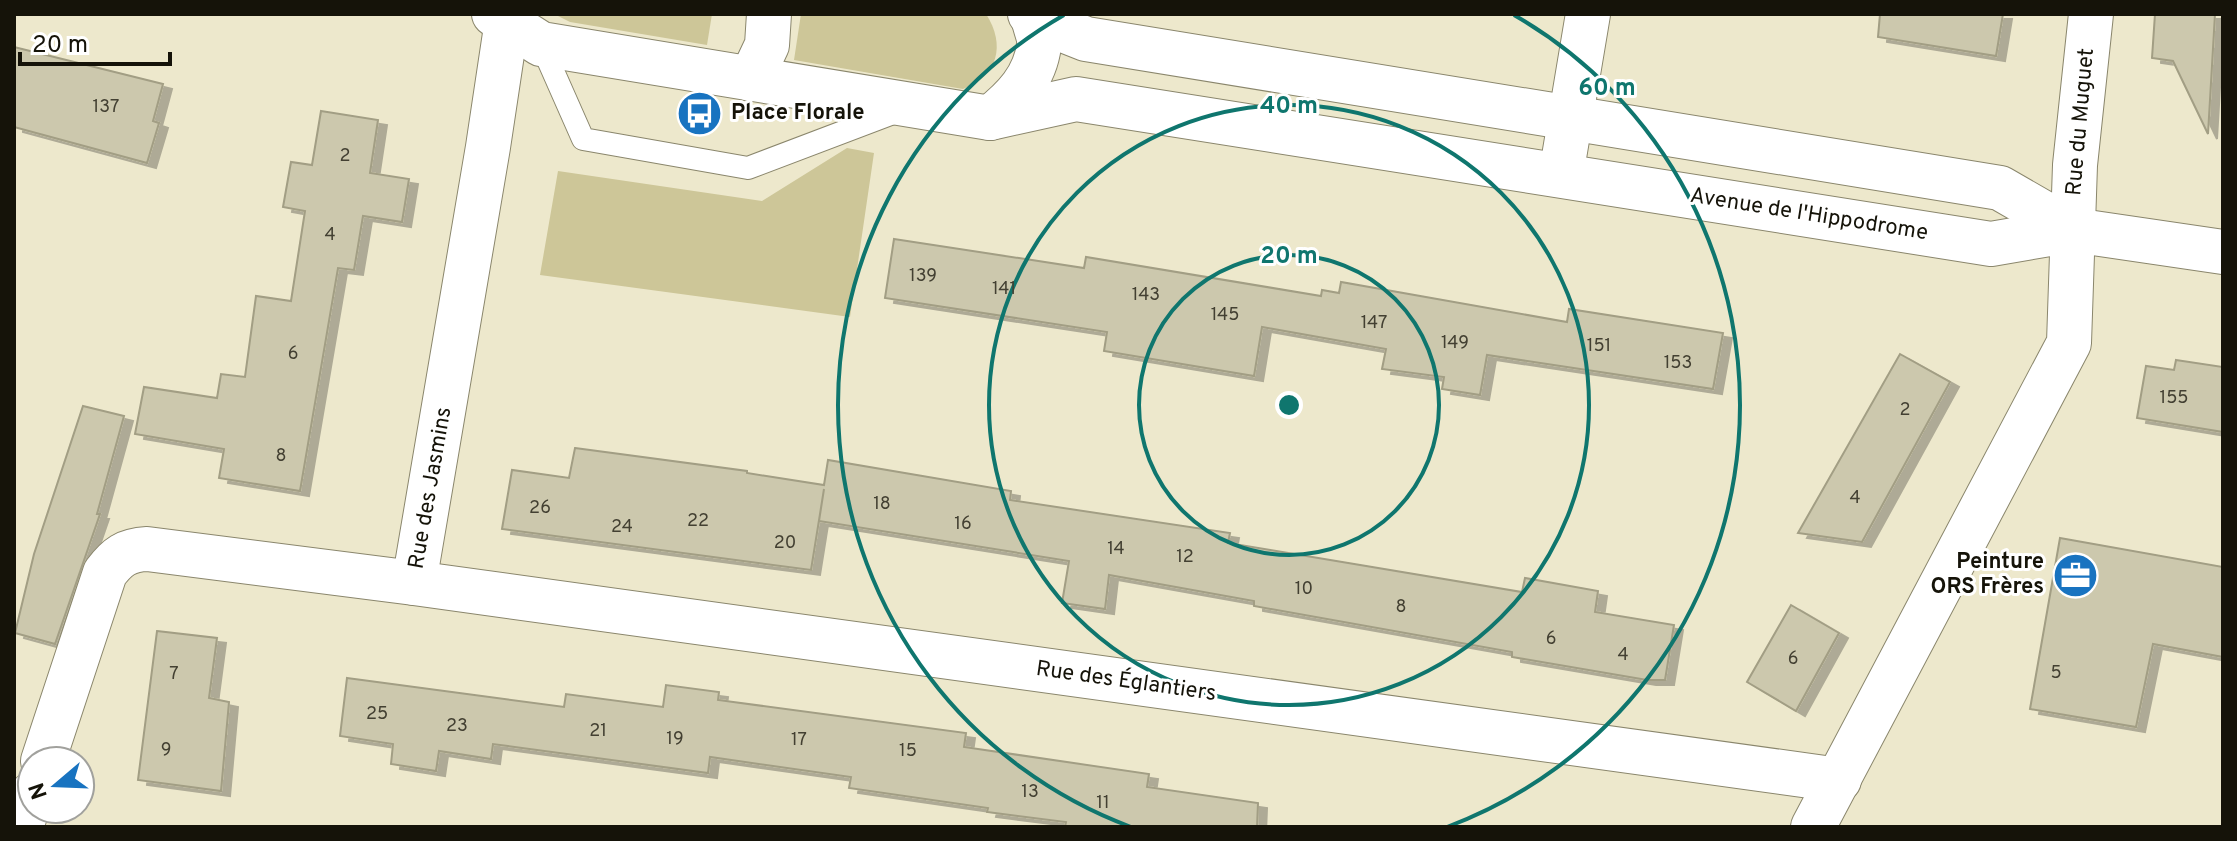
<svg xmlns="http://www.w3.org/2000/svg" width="2237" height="841" font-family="Overpass,sans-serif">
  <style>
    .green { fill: #cdc698 }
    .building { fill: #ccc8ad; stroke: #a29e84; stroke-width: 2; filter: url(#shadow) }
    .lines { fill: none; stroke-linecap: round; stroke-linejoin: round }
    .lane-casing { stroke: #8a866c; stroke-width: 24 }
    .street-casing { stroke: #8a866c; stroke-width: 46 }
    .secondary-casing { stroke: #8a866c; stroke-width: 46 }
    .lane { stroke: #fff; stroke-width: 22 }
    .street { stroke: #fff; stroke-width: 44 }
    .secondary { stroke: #fff; stroke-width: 44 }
    .ring { fill: none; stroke: #0f766e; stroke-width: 4 }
    .labels { text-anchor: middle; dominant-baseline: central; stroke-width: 6; stroke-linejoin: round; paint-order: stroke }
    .number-label { font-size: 18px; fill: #434032 }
    .poi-label { font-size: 22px; font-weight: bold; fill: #151309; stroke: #fff; text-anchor: start }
    .street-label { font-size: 22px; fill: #151309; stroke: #fff }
    .centre { fill: #0f766e; stroke: #fff; stroke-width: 4 }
    .ring-label { font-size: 24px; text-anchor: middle; font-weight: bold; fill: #0f766e; stroke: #fff; stroke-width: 6; stroke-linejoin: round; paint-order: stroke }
  </style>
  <defs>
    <filter id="shadow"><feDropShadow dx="9" dy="5" stdDeviation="0" flood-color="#0004"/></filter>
  </defs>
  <rect width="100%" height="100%" fill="#ede8cc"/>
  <g class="green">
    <polygon points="554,14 712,14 707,45 570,22"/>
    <path d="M801,14H986C1006,45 998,76 963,89L794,60Z"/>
    <polygon points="847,148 874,153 850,317 540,275 558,171 762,201"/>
  </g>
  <g class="building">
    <polygon points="1880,14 2003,14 1996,56 1878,37"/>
    <polygon points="2155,14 2215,14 2208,134 2173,61 2152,58"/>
    <polygon points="14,47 163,84 153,121 159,123 147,163 14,127"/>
    <polygon points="321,111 378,120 370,173 409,179 402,222 363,216 354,270 338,268 300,491 219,478 224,449 135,434 144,387 217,398 221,374 245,377 256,296 291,301 305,211 283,207 291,162 312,165"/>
    <polygon points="894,239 1084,268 1086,257 1321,296 1322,290 1339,293 1341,282 1567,322 1569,309 1723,333 1713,389 1487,355 1480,395 1442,389 1444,377 1382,369 1386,349 1262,327 1254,376 1104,351 1107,332 885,298"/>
    <polygon points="1900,354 1950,382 1862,542 1798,533"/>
    <polygon points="2176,360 2223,367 2223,432 2137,418 2146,366 2174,370"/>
    <polygon points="83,406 124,416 97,514 100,514 55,644 15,633 34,554"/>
    <polygon points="575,448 747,471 747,473 824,485 828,460 1011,491 1010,500 1230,533 1228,543 1522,592 1525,578 1598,591 1595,612 1674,625 1665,680 1647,680 1512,657 1512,652 1254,606 1254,601 1109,575 1105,609 1062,603 1069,561 819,521 824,489 811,570 502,529 512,470 569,478"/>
    <polygon points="2060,538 2223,567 2223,657 2153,644 2136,727 2030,709"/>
    <polygon points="1791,605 1839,633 1796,711 1747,682"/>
    <polygon points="157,631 217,638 209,698 229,702 221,791 138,780"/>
    <polygon points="347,678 564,707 566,694 663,707 666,685 719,692 718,700 966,733 964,747 1149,774 1147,787 1258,803 1257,827 1065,827 1066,822 987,812 988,808 849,788 851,777 710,757 708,773 493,744 491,759 439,751 436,771 391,764 393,744 340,736"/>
  </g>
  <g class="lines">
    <defs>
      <polyline id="lane" points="541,44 583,139 748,168 901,110"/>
      <g id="street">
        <polyline points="751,79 767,45 769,14"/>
        <path d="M990,118C1014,99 1035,78 1039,45C1040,35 1033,24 1033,14"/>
        <polyline points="1561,175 1588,14"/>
        <polyline points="414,583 1839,780"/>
        <path d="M43,761L105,573C117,557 126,550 147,549L414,583L488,147L508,14"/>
        <polyline points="21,827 32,794"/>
        <polyline points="1813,827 2069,343 2075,165 2091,14"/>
      </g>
      <g id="secondary">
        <polyline points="494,14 541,44 990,118 1076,99 1991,244 2073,230 2223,252"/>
        <polyline points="1030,14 1033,18 1086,39 2000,188 2073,230"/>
      </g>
    </defs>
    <use href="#lane" class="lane-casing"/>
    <use href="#street" class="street-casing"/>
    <use href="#secondary" class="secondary-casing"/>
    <use href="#lane" class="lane"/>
    <use href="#street" class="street"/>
    <use href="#secondary" class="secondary"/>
  </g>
  <g class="ring">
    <circle cx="1289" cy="405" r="150"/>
    <circle cx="1289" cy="405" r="300"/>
    <path d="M1131 827A450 450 0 0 1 1064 15M1514 15A450 450 0 0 1 1447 827"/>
  </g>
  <defs>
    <symbol id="bus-disc" viewBox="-11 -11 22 22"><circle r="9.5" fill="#1873c0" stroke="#fff"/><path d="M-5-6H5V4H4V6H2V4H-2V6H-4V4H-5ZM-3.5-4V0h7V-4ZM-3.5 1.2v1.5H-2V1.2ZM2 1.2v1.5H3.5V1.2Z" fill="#fff"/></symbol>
    <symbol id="office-disc" viewBox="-11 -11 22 22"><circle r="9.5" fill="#1873c0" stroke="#fff"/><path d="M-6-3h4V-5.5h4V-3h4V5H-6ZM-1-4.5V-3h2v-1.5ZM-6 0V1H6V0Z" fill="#fff"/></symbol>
  </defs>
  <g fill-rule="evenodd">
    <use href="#bus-disc" x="674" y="88" width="51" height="51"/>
    <use href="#office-disc" x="2050" y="550" width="51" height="51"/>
  </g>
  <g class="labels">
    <g class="number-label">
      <text x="106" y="107">137</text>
      <text x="345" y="156">2</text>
      <text x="330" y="235">4</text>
      <text x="923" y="276">139</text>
      <text x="1004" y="289">141</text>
      <text x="1146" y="295">143</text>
      <text x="1225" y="315">145</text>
      <text x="1374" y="323">147</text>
      <text x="1455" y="343">149</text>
      <text x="1599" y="346">151</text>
      <text x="293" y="354">6</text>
      <text x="1678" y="363">153</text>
      <text x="2174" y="398">155</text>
      <text x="1905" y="410">2</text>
      <text x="281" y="456">8</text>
      <text x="1855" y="498">4</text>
      <text x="882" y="504">18</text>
      <text x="540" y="508">26</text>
      <text x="698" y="521">22</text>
      <text x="963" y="524">16</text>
      <text x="622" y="527">24</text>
      <text x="785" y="543">20</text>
      <text x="1116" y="549">14</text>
      <text x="1185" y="557">12</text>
      <text x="1304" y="589">10</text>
      <text x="1401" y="607">8</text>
      <text x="1551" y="639">6</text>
      <text x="1623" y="655">4</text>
      <text x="1793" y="659">6</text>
      <text x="2056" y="673">5</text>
      <text x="174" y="674">7</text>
      <text x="377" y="714">25</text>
      <text x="457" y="726">23</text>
      <text x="598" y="731">21</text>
      <text x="675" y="739">19</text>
      <text x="799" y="740">17</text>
      <text x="166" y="750">9</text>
      <text x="908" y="751">15</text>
      <text x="1030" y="792">13</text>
      <text x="1103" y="803">11</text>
    </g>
    <g class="poi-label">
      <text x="731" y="113">Place Florale</text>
      <text x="2044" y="562" text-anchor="end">Peinture<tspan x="2044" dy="25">ORS Frères</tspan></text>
    </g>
    <g class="street-label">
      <text transform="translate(2081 122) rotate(-85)">Rue du Muguet</text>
      <text transform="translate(1809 215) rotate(9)">Avenue de l'Hippodrome</text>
      <text transform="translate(431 488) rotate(-80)">Rue des Jasmins</text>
      <text transform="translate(1126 682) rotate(8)">Rue des Églantiers</text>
    </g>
  </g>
  <circle cx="1289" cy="405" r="12" class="centre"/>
  <g class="ring-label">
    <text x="1607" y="95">60 m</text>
    <text x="1289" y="113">40 m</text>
    <text x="1289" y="263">20 m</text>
  </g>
  <rect width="2237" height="841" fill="none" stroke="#151309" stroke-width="32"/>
  <g transform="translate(56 785) rotate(251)"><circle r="38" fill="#ffffff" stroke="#a1a19d" stroke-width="2"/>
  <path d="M0-6L14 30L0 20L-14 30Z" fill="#1873c0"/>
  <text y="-12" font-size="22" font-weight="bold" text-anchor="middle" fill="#151309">N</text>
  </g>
  <path d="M20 52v12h150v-12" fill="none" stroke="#151309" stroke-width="4"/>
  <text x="32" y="52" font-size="24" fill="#151309" stroke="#ffffff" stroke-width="6" paint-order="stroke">20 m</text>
</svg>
